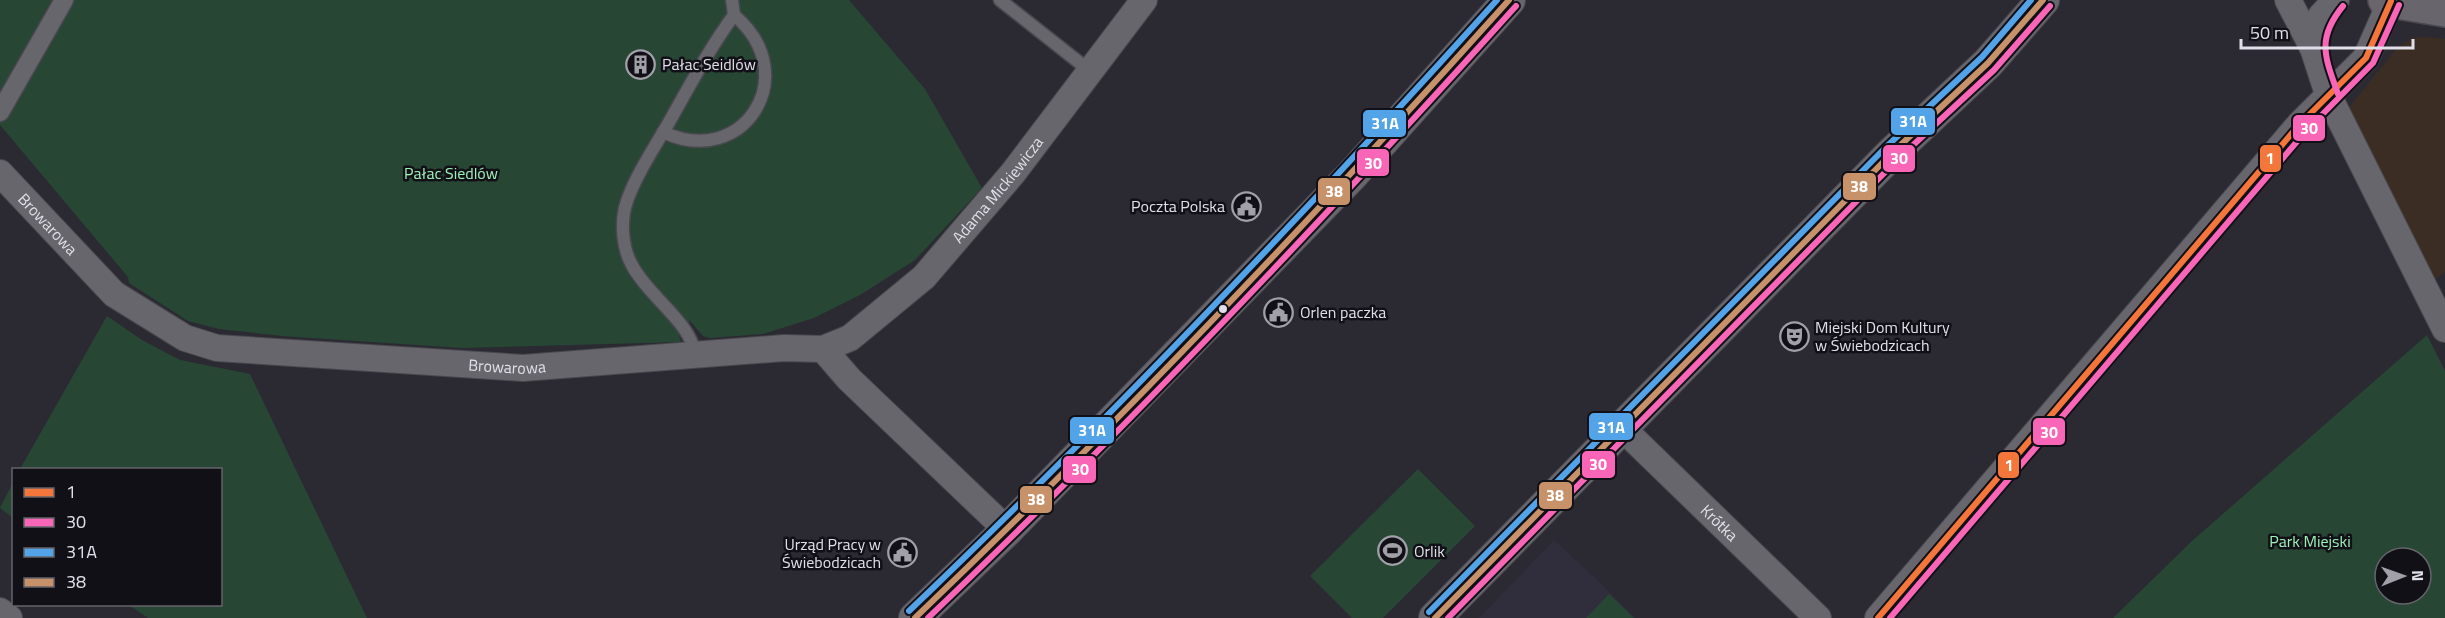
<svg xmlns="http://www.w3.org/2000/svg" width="2445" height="618" font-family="'Titillium Web',sans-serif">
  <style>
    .commercial { fill: #3b2c24 }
    .education { fill: #302d3c }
    .green { fill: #284634; fill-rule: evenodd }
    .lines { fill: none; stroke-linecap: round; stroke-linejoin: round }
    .service-casing { stroke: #49484f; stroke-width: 15 }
    .pedestrian-casing { stroke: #49484f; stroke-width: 21 }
    .minor-casing { stroke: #49484f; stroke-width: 28 }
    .tertiary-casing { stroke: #49484f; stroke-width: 34 }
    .secondary-casing { stroke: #49484f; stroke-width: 36 }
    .service { stroke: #67666c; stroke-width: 12 }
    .pedestrian { stroke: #67666c; stroke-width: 18 }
    .minor { stroke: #67666c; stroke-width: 26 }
    .tertiary { stroke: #67666c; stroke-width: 32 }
    .secondary { stroke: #68666c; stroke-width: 33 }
    .bus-1-casing { stroke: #121017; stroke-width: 10 }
    .bus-2-casing { stroke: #121017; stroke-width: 10 }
    .bus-3-casing { stroke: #121017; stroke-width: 10 }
    .bus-4-casing { stroke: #121017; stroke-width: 10 }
    .bus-1 { stroke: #f5763a; stroke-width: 6 }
    .bus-2 { stroke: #fa66b7; stroke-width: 6 }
    .bus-3 { stroke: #53a3e8; stroke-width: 6 }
    .bus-4 { stroke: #c7916a; stroke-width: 6 }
    .bus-dot { fill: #e1dfe9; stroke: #121017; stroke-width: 2 }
    .labels { text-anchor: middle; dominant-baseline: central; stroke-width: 5; stroke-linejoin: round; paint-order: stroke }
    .poi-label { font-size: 16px; fill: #e1dfe9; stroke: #121017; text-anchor: start }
    .park-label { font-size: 16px; fill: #9ef1b8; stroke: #121017 }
    .street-label { font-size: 16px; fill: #e1dfe9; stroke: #121017 }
    .line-badge { stroke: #121017; stroke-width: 2 }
    .badge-label { font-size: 16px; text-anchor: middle; font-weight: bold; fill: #fff }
  </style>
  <rect width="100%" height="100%" fill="#2b2a32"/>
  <polygon class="commercial" points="2428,37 2445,39 2445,272 2428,284 2347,110 2397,48 2412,38"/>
  <polygon class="education" points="1554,540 1591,574 1636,618 1479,618"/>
  <g class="green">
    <polygon points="0,0 849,0 925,89 982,188 915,260 860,295 814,318 763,334 710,338 703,336 690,321 678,331 681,342 462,348 282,336 219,329 188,321 129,283 128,277 0,125"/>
    <polygon points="107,316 142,340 180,360 250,374 367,618 148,618 129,605 220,604 220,470 20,469"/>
    <path d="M2427,335L2445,371V618H2113L2192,541ZM2385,558H2421V594H2385Z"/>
    <polygon points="1418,469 1475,526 1383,618 1352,618 1310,576"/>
    <polygon points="13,482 13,518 0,508"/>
    <polygon points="1609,594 1634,618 1586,618"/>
  </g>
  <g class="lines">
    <defs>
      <g id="service">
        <polyline points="1000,0 1090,71"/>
        <path d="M663,132C743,170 805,75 734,15"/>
        <path d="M695,355C691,322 650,298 633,267C622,249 620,221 627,201C636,175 654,148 668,124C689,87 709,49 734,15L732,0"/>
      </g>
      <polyline id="pedestrian" points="0,112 64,0"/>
      <g id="minor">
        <polyline points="2288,0 2313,48 2329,97 2445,329"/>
        <polyline points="2313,48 2321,16 2336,0"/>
        <path id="s1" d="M0,173L114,294L185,338L217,348L523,368L784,348L823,349L850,338L924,277L1013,173L1144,0"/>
        <polyline points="823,349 849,379 1007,530"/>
        <path id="s2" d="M1622,428L1818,618"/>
        <polyline points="0,611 9,618"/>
        <polyline points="1878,618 2299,125 2366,58 2391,1"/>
      </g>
      <g id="tertiary">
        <polyline points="915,618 1007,530 1352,175 1509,0"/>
        <polyline points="1435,618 1891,154 1988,63 2043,0"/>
      </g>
      <polyline id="secondary" points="2385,0 2445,10"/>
    </defs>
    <use href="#service" class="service-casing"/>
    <use href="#pedestrian" class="pedestrian-casing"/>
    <use href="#minor" class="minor-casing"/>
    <use href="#tertiary" class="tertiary-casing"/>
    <use href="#secondary" class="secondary-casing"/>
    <use href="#service" class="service"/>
    <use href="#pedestrian" class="pedestrian"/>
    <use href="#minor" class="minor"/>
    <use href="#tertiary" class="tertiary"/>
    <use href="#secondary" class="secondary"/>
    <defs>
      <polyline id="bus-1" points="1878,618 2299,125 2366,58 2391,1"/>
      <g id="bus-2">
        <path d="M2338,94C2325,57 2316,39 2343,6"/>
        <path d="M928,618C1132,423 1327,216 1516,6"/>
        <polyline points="1448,618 1897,160 1994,70 2050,6"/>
        <polyline points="1890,618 2306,131 2373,63 2399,5"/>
      </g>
      <g id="bus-3">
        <path d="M909,611C1113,416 1308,210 1497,0"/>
        <polyline points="1429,612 1885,148 1982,57 2031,0"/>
      </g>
      <g id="bus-4">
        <path d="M915,618C1121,421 1318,213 1509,0"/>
        <polyline points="1435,618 1891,154 1988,63 2043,0"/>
      </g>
    </defs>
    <use href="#bus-1" class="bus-1-casing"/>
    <use href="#bus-2" class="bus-2-casing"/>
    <use href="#bus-3" class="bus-3-casing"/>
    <use href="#bus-4" class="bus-4-casing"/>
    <use href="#bus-1" class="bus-1"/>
    <use href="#bus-2" class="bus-2"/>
    <use href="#bus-3" class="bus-3"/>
    <use href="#bus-4" class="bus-4"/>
  </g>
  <defs>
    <symbol id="building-ring" viewBox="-11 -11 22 22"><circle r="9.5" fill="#121017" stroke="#a1a0a9" stroke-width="1.5"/><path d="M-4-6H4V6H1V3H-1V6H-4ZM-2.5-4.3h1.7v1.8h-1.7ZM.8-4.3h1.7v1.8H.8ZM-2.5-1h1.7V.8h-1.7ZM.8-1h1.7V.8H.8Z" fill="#a1a0a9"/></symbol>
    <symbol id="civic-ring" viewBox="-11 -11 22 22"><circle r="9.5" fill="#121017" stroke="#a1a0a9" stroke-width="1.5"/><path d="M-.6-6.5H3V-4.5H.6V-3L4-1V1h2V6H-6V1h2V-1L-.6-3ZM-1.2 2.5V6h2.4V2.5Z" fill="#a1a0a9"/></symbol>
    <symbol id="theatre-ring" viewBox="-11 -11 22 22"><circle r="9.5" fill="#121017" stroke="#a1a0a9" stroke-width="1.5"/><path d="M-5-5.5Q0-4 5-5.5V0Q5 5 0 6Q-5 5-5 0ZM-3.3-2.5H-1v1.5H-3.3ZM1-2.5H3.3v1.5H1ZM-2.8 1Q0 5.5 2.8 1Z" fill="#a1a0a9"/></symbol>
    <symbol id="stadium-ring" viewBox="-11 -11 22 22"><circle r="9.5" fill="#121017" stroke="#a1a0a9" stroke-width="1.5"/><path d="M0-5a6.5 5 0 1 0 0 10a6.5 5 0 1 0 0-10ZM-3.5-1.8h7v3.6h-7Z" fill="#a1a0a9"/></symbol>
  </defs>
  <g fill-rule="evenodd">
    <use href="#building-ring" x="624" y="48" width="33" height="33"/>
    <use href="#civic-ring" x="1230" y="190" width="33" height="33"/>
    <use href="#civic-ring" x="1262" y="296" width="33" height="33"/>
    <use href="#theatre-ring" x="1778" y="320" width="33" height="33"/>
    <use href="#stadium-ring" x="1376" y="534" width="33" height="33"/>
    <use href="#civic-ring" x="886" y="536" width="33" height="33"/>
  </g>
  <circle class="bus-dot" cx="1223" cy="309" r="5"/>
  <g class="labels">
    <g class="poi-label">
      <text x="662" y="64">Pałac Seidlów</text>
      <text x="1225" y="206" text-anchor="end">Poczta Polska</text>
      <text x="1300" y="312">Orlen paczka</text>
      <text x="1815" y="327">Miejski Dom Kultury<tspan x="1815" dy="18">w Świebodzicach</tspan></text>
      <text x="881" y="544" text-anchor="end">Urząd Pracy w<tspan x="881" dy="18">Świebodzicach</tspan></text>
      <text x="1414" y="551">Orlik</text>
    </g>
    <g class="park-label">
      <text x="451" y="173">Pałac Siedlów</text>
      <text x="2310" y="541">Park Miejski</text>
    </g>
    <g class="street-label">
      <text stroke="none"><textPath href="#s1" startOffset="1130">Adama Mickiewicza</textPath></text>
      <text stroke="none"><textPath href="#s1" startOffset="70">Browarowa</textPath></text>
      <text stroke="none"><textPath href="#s1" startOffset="574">Browarowa</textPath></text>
      <text stroke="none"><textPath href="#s2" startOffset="136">Krótka</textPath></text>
    </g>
  </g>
  <g class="line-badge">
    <rect x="1890" y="107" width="46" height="29" rx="6" fill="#53a3e8"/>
    <rect x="1362" y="109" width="45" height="29" rx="6" fill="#53a3e8"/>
    <rect x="2292" y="114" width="34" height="28" rx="6" fill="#fa66b7"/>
    <rect x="1882" y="144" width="34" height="29" rx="6" fill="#fa66b7"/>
    <rect x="2259" y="144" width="23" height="29" rx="6" fill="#f5763a"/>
    <rect x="1356" y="148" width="34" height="29" rx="6" fill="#fa66b7"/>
    <rect x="1842" y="172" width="35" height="29" rx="6" fill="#c7916a"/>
    <rect x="1317" y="177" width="34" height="29" rx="6" fill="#c7916a"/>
    <rect x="1588" y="412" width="46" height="29" rx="6" fill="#53a3e8"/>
    <rect x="1069" y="416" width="46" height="29" rx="6" fill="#53a3e8"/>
    <rect x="2032" y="417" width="34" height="29" rx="6" fill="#fa66b7"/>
    <rect x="1581" y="450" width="35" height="29" rx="6" fill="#fa66b7"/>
    <rect x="1997" y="451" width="23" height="28" rx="6" fill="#f5763a"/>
    <rect x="1062" y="455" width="35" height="29" rx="6" fill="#fa66b7"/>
    <rect x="1538" y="481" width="35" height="29" rx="6" fill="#c7916a"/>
    <rect x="1019" y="485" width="34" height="29" rx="6" fill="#c7916a"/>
  </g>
  <g class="badge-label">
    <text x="1913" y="127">31A</text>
    <text x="1385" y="129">31A</text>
    <text x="2309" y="134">30</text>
    <text x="1899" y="164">30</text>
    <text x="2270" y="164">1</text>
    <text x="1373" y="169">30</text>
    <text x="1859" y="192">38</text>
    <text x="1334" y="197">38</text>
    <text x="1611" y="433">31A</text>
    <text x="1092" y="436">31A</text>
    <text x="2049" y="438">30</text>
    <text x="1598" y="470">30</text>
    <text x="2009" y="471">1</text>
    <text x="1080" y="475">30</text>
    <text x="1555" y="501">38</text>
    <text x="1036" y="505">38</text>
  </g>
  <rect x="12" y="468" width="210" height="138" fill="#121017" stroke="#65636b" stroke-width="1.5"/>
  <rect x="24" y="488" width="30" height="9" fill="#f5763a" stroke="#65636b" stroke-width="1.5"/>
  <text x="66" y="498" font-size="18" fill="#e1dfe9">1</text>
  <rect x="24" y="518" width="30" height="9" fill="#fa66b7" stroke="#65636b" stroke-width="1.5"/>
  <text x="66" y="528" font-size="18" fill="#e1dfe9">30</text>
  <rect x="24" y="548" width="30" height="9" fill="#53a3e8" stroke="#65636b" stroke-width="1.5"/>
  <text x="66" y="558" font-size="18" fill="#e1dfe9">31A</text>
  <rect x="24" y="578" width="30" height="9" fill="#c7916a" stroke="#65636b" stroke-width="1.5"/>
  <text x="66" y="588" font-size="18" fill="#e1dfe9">38</text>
  <g transform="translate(2403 576) rotate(89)"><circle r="28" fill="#121017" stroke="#65636b" stroke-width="1.5"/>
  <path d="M0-4.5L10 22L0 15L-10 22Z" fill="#a1a0a9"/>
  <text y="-9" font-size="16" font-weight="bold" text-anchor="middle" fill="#e1dfe9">N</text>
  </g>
  <path d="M2241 39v9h172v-9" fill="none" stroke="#e1dfe9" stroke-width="3"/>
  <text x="2250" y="39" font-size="18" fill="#e1dfe9" stroke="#121017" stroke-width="4.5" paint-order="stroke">50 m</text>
</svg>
